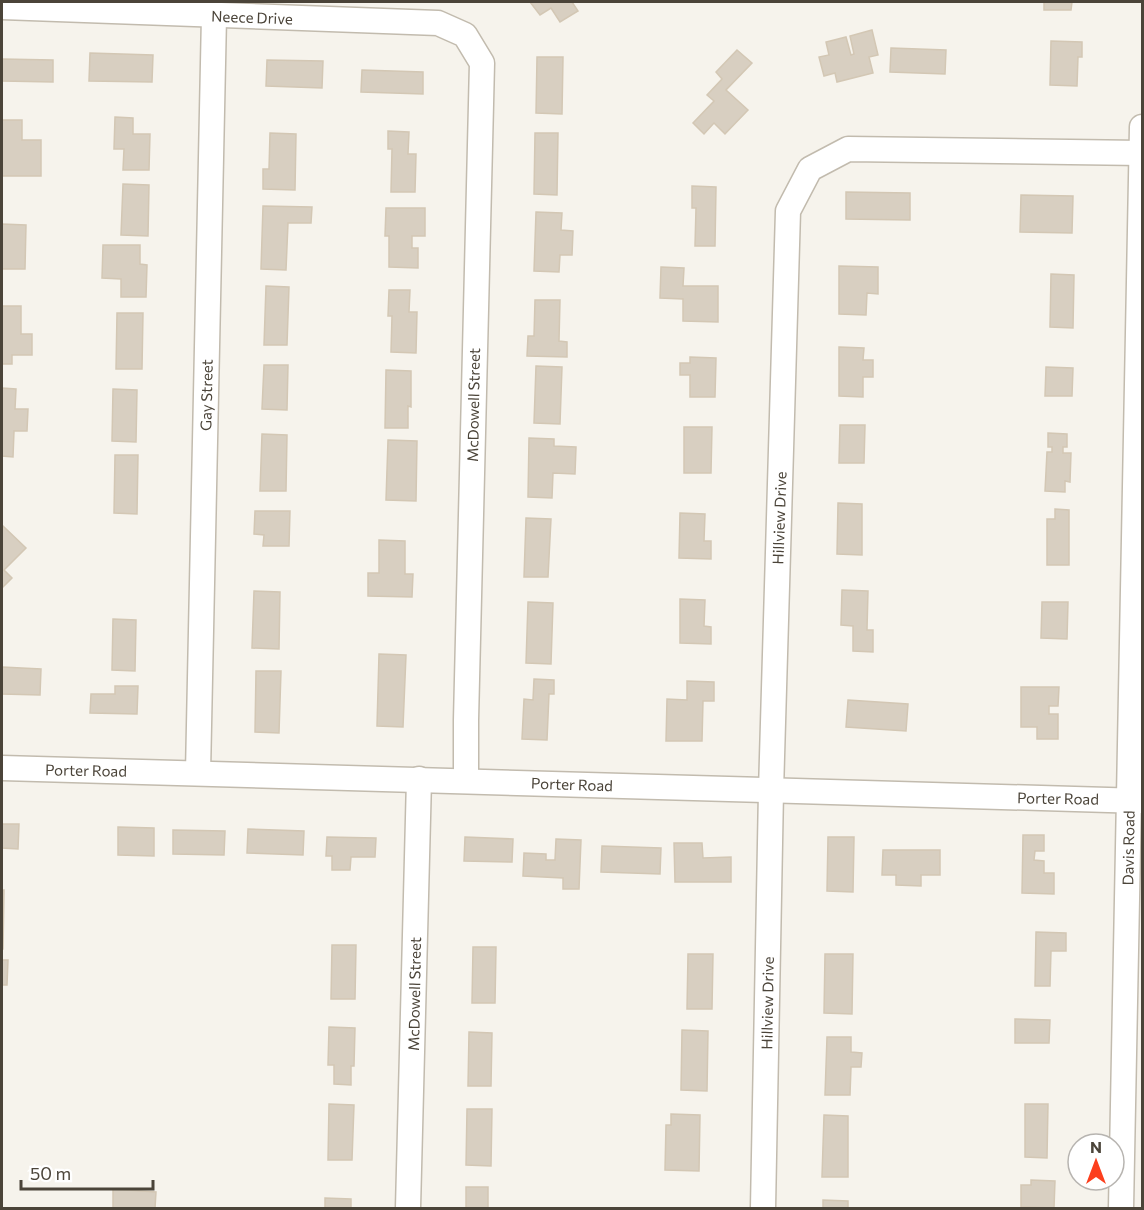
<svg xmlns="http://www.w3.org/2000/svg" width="1144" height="1210" font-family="Commissioner,sans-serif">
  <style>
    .building { fill: #d8cfc1; stroke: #d3c7b4; stroke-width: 1.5 }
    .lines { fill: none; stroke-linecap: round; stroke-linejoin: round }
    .minor-casing { stroke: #c2bbae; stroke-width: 27 }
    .minor { stroke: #fff; stroke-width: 24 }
    .labels { text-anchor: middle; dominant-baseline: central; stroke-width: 5; stroke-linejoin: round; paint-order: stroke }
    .street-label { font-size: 15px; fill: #4b4439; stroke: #fff }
  </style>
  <rect width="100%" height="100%" fill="#f6f3ec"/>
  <g class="building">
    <polygon points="530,2 572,2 578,11 560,22 551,8 540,15"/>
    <polygon points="1044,2 1072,2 1071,10 1044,10"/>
    <polygon points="872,30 878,55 869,57 873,73 837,82 835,73 824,76 819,57 829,55 826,42 846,37 851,55 854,54 850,36"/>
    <polygon points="1051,41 1082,42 1082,57 1078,57 1077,86 1050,85"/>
    <polygon points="891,48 946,50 945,74 890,72"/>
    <polygon points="737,50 752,63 726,90 748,110 725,134 714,123 704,134 693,123 714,101 707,95 722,79 716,72"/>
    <polygon points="90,53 153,55 152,82 89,81"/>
    <polygon points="537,57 563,57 562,114 536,113"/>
    <polygon points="2,59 53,60 53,82 2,81"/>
    <polygon points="267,60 323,61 322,88 266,86"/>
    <polygon points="362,70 423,72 423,94 361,92"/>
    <polygon points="115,117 133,118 133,134 150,134 149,170 123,170 124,149 114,149"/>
    <polygon points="2,120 22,120 22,140 41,140 41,176 2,176"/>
    <polygon points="388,131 409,132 408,154 416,154 415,192 391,192 392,149 388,149"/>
    <polygon points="270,133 296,134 295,190 263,189 263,169 269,169"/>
    <polygon points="535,133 558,133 557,195 534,194"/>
    <polygon points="123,184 149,185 148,236 121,235"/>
    <polygon points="692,186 716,187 715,246 695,246 696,208 692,208"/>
    <polygon points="846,192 910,193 910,220 846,219"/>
    <polygon points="1021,195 1073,196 1072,233 1020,232"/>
    <polygon points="263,206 312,207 311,223 288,223 286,270 261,269"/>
    <polygon points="386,208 425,208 425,236 412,236 412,248 418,248 418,268 389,267 389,236 385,236"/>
    <polygon points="536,212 562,213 561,230 573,231 572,255 560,255 559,272 534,271"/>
    <polygon points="2,224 26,225 25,269 2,269"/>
    <polygon points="103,245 140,245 140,264 147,265 146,297 121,297 121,279 102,278"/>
    <polygon points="839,266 878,267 878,294 867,293 866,315 839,314"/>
    <polygon points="661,267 684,268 683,286 718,286 718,322 683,321 683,299 660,298"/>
    <polygon points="1051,274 1074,275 1073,328 1050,327"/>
    <polygon points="266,286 289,287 287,345 264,345"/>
    <polygon points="389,290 410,290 409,312 417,312 416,353 391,352 392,316 388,316"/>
    <polygon points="535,300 560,300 559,341 567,342 567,357 527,356 528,336 534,336"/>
    <polygon points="2,306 21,306 21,334 32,334 32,355 12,355 12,364 2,364"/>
    <polygon points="117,313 143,313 142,369 116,369"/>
    <polygon points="839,347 864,348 863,360 873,360 873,377 863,377 863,397 839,396"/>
    <polygon points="690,357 716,358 715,397 690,397 690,375 680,375 680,363 690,363"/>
    <polygon points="264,365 288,365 287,410 262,409"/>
    <polygon points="536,366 562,367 560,424 534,423"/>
    <polygon points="1046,367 1073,368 1072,396 1045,396"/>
    <polygon points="386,370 411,371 411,407 408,406 408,428 385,428"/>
    <polygon points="2,388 16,389 15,409 28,409 27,431 14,431 13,457 2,456"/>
    <polygon points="113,389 137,390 136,442 112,441"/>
    <polygon points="840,425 865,425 864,463 839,463"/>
    <polygon points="684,427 712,427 711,473 684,473"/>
    <polygon points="1048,433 1067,434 1067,447 1063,447 1063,453 1071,453 1070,482 1065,481 1065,492 1045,491 1047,452 1052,452 1052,447 1048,447"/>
    <polygon points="262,434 287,435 286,491 260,491"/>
    <polygon points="529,438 554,439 554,446 576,447 575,474 553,473 552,498 528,497"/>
    <polygon points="388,440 417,441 416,501 386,500"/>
    <polygon points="115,455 138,455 137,514 114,513"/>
    <polygon points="838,503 862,504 862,555 837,554"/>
    <polygon points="1055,509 1069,510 1069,565 1047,565 1047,519 1055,519"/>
    <polygon points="255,511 290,511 289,546 263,546 264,535 254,534"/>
    <polygon points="680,513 705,514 704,541 711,541 711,559 679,558"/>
    <polygon points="526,518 551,519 548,577 524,577"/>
    <polygon points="3,526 26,548 4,570 12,578 2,588 2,528"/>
    <polygon points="379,540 405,541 405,574 413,574 412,597 368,596 368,573 379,573"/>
    <polygon points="842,590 868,591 867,630 873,630 873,652 853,651 853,626 841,625"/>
    <polygon points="254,591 280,592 279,649 252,648"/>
    <polygon points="680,599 705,600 704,626 711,627 711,644 680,643"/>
    <polygon points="528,602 553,603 551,664 526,663"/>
    <polygon points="1042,602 1068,602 1067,639 1041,638"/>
    <polygon points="113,619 136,620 135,671 112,670"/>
    <polygon points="379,654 406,655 403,727 377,726"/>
    <polygon points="2,667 41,669 40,695 2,694"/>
    <polygon points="256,671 281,671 279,733 255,732"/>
    <polygon points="534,679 554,680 554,694 549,694 547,740 522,739 524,699 533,700"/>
    <polygon points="687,681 714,682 714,701 703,701 702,741 666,741 667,699 687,700"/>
    <polygon points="115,686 138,686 137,714 90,713 91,694 115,694"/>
    <polygon points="1021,687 1059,687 1058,706 1049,706 1049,714 1058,714 1058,739 1037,739 1037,727 1021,727"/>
    <polygon points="848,700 908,704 906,731 846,727"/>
    <polygon points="2,824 19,824 18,849 2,848"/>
    <polygon points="118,827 154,828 154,856 118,855"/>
    <polygon points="248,829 304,831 303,855 247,853"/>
    <polygon points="173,830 225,831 224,855 173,854"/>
    <polygon points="1023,835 1044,835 1044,851 1035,851 1034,860 1044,861 1044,873 1054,873 1054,894 1022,893"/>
    <polygon points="327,837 376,838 375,857 351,857 350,870 332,870 332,856 326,856"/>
    <polygon points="465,837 513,839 512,862 464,861"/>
    <polygon points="828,837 854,837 853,892 827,891"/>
    <polygon points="556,839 581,840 579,889 563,889 563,878 523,876 524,853 546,854 546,860 555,860"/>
    <polygon points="674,843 702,843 703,858 731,857 731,882 675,882"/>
    <polygon points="602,846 661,848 660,874 601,872"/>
    <polygon points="883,850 940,850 940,875 921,875 921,886 896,885 896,875 882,875"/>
    <polygon points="2,890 4,890 3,949 2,949"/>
    <polygon points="1036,932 1066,933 1066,951 1051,951 1050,986 1035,986"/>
    <polygon points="332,945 356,945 355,999 331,999"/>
    <polygon points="473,947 496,947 495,1003 472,1003"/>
    <polygon points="688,954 713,954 712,1009 687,1009"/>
    <polygon points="825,954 853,954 852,1014 824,1013"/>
    <polygon points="2,960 8,960 7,985 2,985"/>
    <polygon points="1015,1019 1050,1020 1049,1043 1015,1043"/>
    <polygon points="329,1027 355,1028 354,1066 351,1066 351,1085 334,1084 334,1065 328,1065"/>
    <polygon points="682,1030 708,1031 707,1091 681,1090"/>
    <polygon points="469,1032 492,1033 491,1086 468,1086"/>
    <polygon points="827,1037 851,1037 851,1052 862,1053 861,1067 851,1067 850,1095 825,1095"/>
    <polygon points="329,1104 354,1105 352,1160 328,1160"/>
    <polygon points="1025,1104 1048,1104 1047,1158 1025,1157"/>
    <polygon points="467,1109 492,1109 491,1166 466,1165"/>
    <polygon points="671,1114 700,1115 699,1171 665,1170 666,1125 671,1125"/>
    <polygon points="824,1115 848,1116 848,1177 822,1177"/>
    <polygon points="1031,1180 1055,1181 1054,1208 1021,1207 1021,1185 1031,1185"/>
    <rect x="466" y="1187" width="22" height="21"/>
    <polygon points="113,1189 156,1192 155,1208 113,1208"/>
    <polygon points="325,1198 351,1199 351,1208 325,1208"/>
    <polygon points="823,1200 848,1201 848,1208 823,1208"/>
  </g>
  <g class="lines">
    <defs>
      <g id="minor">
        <polyline points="2,7 438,23 465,35 482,63 466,720 466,780"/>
        <polyline points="2,768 1142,801"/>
        <polyline points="198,773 214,16"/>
        <polyline points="408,1208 419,779"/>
        <polyline points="763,1208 771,791 788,211 810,169 848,149 1142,153"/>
        <polyline points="1121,1208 1142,127"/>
      </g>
    </defs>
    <use href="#minor" class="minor-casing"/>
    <use href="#minor" class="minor"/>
  </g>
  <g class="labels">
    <g class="street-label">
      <text transform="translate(252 17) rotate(2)">Neece Drive</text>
      <text transform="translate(206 395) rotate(-89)">Gay Street</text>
      <text transform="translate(473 405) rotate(-89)">McDowell Street</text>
      <text transform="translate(779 518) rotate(-88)">Hillview Drive</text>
      <text transform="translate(86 770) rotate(1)">Porter Road</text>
      <text transform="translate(572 784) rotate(2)">Porter Road</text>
      <text transform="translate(1058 798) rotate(1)">Porter Road</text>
      <text transform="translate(1128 848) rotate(-89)">Davis Road</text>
      <text transform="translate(414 994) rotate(-89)">McDowell Street</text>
      <text transform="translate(767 1003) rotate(-89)">Hillview Drive</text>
    </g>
  </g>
  <rect width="1144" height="1210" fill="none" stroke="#4b4439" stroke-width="6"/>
  <g transform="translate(1096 1162)"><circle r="28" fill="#ffffff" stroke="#b7b4b0" stroke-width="1.5"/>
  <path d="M0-4.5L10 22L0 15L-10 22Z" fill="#fc3f1d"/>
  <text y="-9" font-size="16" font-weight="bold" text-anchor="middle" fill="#4b4439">N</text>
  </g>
  <path d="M21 1180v9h132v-9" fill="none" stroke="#4b4439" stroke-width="3"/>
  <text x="30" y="1180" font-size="18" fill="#4b4439" stroke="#ffffff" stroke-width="4.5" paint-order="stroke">50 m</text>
</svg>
